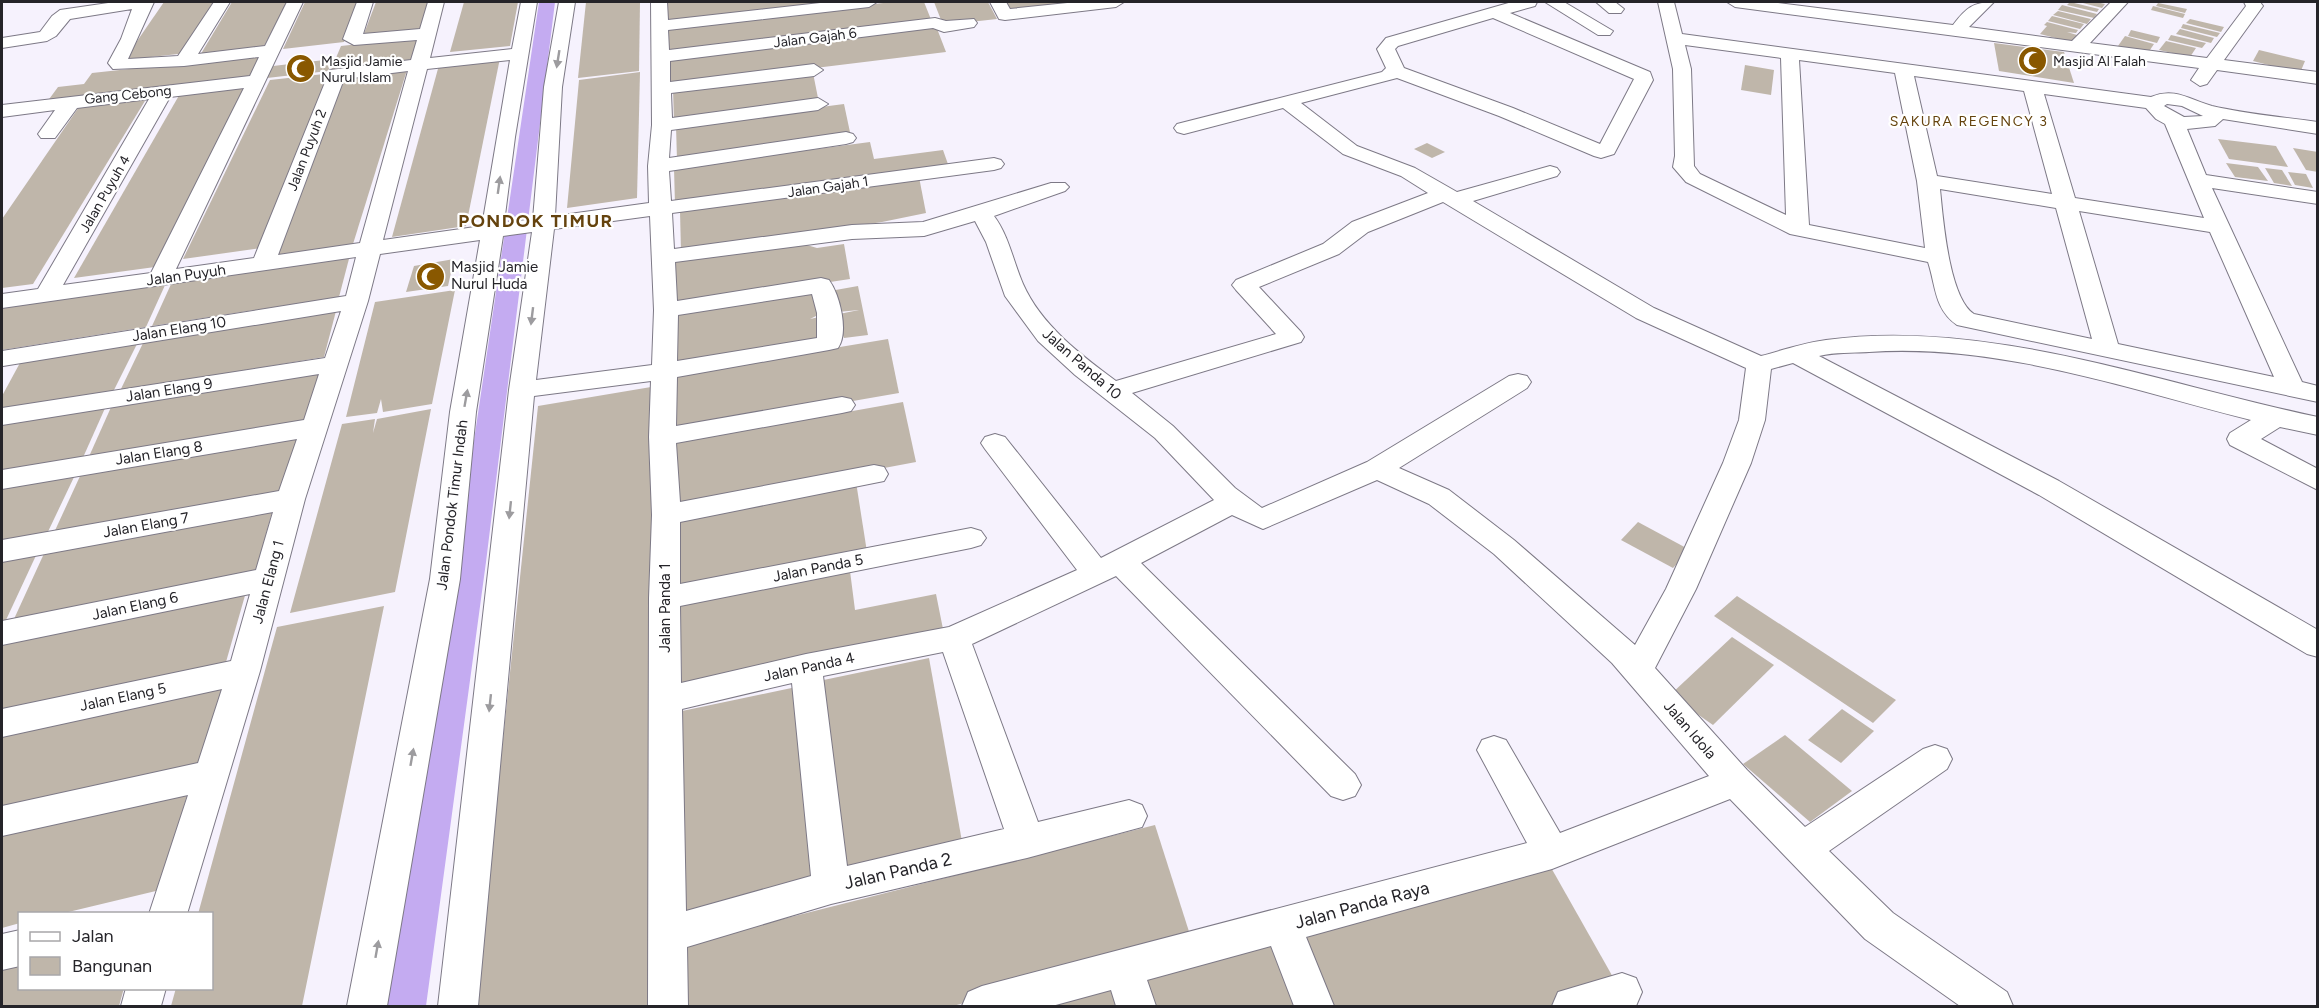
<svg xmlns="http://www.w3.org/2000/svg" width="2319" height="1008" font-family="Figtree,sans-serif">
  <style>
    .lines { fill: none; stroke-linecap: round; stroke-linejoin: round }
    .canal { fill: #c4abf1; fill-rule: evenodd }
    .building { fill: #bfb6aa }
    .minor-casing { stroke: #7d7986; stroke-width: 2 }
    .minor { fill: #fff; fill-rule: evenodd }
    .oneway { fill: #9d9c9f }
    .labels { text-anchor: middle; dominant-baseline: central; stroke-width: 4.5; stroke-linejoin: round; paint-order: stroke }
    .far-street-label { font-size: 14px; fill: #252429; stroke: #fff }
    .far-poi-label { font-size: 14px; fill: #252429; stroke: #fff; text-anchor: start }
    .far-neighbourhood-label { font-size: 14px; letter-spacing: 1.5px; fill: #65430e; stroke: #fff }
    .poi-label { font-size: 15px; fill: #252429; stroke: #fff; text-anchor: start }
    .street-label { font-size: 15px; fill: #252429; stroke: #fff }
    .far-district-label { font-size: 18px; font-weight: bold; letter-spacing: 1.5px; fill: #65430e; stroke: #fff }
    .near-street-label { font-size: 18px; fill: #252429; stroke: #fff }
  </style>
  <rect width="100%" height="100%" fill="#f6f2fd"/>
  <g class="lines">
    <polygon class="canal" points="539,2 555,2 486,562 426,1006 386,1006 456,562"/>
  </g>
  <g class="building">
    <polygon points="164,2 218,2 187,53 124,60"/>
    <polygon points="232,2 287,2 262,50 199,57"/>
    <polygon points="305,2 360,2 344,42 283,49"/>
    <polygon points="376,2 431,2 421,32 362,39"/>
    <polygon points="464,2 518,2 510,46 450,52"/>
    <polygon points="586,2 640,2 639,71 578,78"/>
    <polygon points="663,2 841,2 841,3 663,23"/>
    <polygon points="892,2 924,2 932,22 669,53 669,27"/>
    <polygon points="934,2 988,2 997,19 943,25"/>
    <polygon points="1003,2 1090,2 1090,3 1007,12"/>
    <polygon points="2070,2 2099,9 2097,12 2067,5"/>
    <polygon points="2079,2 2096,2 2105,4 2102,8"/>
    <polygon points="2158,3 2187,9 2185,13 2156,6"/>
    <polygon points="2062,5 2097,14 2094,18 2058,10"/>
    <polygon points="2153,6 2185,14 2183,18 2151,10"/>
    <polygon points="2058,11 2091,19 2087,24 2053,15"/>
    <polygon points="2052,16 2084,24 2080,29 2048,21"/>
    <polygon points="2190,19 2224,27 2221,32 2186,23"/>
    <polygon points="2047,22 2078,30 2076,33 2067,32 2077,35 2071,42 2040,34 2047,26 2044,25"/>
    <polygon points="2183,24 2220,33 2217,37 2181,28"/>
    <polygon points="936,26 946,52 669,86 669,57"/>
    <polygon points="2180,29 2214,38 2211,43 2176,34"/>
    <polygon points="2131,30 2160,37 2157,43 2128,36"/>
    <polygon points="2171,35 2206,43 2202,48 2168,40"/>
    <polygon points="2125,36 2154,44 2148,53 2118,46"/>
    <polygon points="421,37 413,62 330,72 341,46"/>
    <polygon points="2166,41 2196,48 2190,57 2159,50"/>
    <polygon points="1994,43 2064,52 2074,83 1999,71"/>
    <polygon points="2259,50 2305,61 2300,73 2253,61"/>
    <polygon points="268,54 255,76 47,102 58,87 84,84 92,73"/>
    <polygon points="500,58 466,226 392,237 439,65"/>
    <polygon points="333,59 328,71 267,78 273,66"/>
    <polygon points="1745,65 1774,70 1771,95 1741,90"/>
    <polygon points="407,70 353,244 275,255 344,77"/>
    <polygon points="640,72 637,198 567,208 579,80"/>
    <polygon points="333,73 262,248 183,259 270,80"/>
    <polygon points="813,73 819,103 674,121 673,90"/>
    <polygon points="246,85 155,267 74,278 181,92"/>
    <polygon points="148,96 33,284 2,288 2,219 81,104"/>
    <polygon points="844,104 851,137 677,160 676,126"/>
    <polygon points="2218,139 2276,146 2288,167 2229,159"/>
    <polygon points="870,142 874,159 943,150 949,167 675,205 674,168"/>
    <polygon points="1427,143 1445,152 1432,158 1414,149"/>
    <polygon points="2293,148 2318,152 2318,172 2306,170"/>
    <polygon points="2226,163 2258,167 2268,181 2235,177"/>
    <polygon points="2265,168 2282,170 2292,186 2274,183"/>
    <polygon points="2288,172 2306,174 2313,188 2295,185"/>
    <polygon points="919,177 926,213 882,222 681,252 680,211"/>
    <polygon points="793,241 817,248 844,244 850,279 669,306 668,260"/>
    <polygon points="350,255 339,297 152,326 172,282"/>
    <polygon points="454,259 448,286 406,292 414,266"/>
    <polygon points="166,283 146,327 2,350 2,308"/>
    <polygon points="858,286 868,335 844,338 834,315 859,310 838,312 830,291"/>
    <polygon points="455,290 432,404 383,412 381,399 377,413 346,417 375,302"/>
    <polygon points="820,291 822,313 810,319 824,316 826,341 675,366 675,315"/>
    <polygon points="336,311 324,357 120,391 144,341"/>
    <polygon points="888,339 899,393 673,432 672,375"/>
    <polygon points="138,342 113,392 2,411 2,396 21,361"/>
    <polygon points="320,370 306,423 87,461 112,405"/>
    <polygon points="657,386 657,1006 475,1006 538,406"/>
    <polygon points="903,402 916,462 676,507 675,443"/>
    <polygon points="106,406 81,462 2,476 2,424"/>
    <polygon points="431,409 395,592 290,613 342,424 375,419 373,433 377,419"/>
    <polygon points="301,435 285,494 52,537 81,474"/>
    <polygon points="75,475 45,538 2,546 2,488"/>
    <polygon points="856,482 867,552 677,590 676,516"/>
    <polygon points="274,505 256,571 14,619 47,547"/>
    <polygon points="1638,522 1690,550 1673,568 1621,540"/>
    <polygon points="39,549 6,620 2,621 2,556"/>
    <polygon points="850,571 855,610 936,594 944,634 682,690 680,605"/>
    <polygon points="246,592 224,669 2,715 2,641"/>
    <polygon points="1737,596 1896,700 1873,723 1714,616"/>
    <polygon points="384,606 302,1006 171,1006 176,988 212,988 212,914 198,914 277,627"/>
    <polygon points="1732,637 1774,665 1713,725 1670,695"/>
    <polygon points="929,658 963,847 833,879 814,682"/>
    <polygon points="232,679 208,767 2,813 2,728"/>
    <polygon points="801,686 818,883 682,916 682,711"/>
    <polygon points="1842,709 1874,731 1841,763 1808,740"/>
    <polygon points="1785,735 1852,791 1810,822 1743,764"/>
    <polygon points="189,788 160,890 60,914 20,914 20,923 2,928 2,830"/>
    <polygon points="1155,825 1192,941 953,1006 680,1006 680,945"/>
    <polygon points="1549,864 1618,986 1550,1006 1317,1006 1290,936"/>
    <polygon points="1284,937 1311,1006 1147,1006 1139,978"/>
    <polygon points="20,959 20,988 124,988 119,1006 2,1006 2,963"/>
    <polygon points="1123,976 1132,1006 1016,1006"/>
  </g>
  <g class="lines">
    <defs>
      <g id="minor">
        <path d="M115,2H154L128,59L178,56L214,2H230L198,54L265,46L287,2H303L176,269L254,258L330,70L411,60L417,40L354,45L343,39L357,2H373L363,34L420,29L428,2H444L430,58L512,49L521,2H537L515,137L504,223L533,219L544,87L559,2H575L562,87L555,216L649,203L648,166L652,125L651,2H667L668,20L829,2H877L869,7L668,30L669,50L935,18L946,21L974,19L977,23L974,27L944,32L933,28L670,61V82L814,64L823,70L814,76L671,93L672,118L818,98L828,104L818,110L671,130L669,158L846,132L853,134L856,138L853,142L846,144L669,171L671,201L994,158L1001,160L1004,164L1001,168L994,170L672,213L674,249L852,225L923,222L1051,183H1065L1069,187L1065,191L994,216C1009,236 1013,261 1023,284C1041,325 1081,355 1116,381L1276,334L1236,290L1232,285L1236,280L1323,244L1352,222L1428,193L1401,176L1343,154L1283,108L1184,134L1177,132L1174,128L1177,124L1382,72L1386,68L1377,49L1386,38L1512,2H1537L1535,6L1510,13L1650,72L1653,80L1614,154L1601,158L1594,156L1499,116L1397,78L1301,103L1357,146L1415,168L1457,192L1550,166L1557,168L1560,172L1557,176L1473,201L1654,308L1761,356C1784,350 1803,343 1826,340C1989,318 2160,384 2318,417V435L2280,427L2261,439L2318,469V490L2230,445L2227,439L2230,433L2251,420C2128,389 1998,343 1869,352C1853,353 1835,352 1819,356L2059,481L2318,630V657L2307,654L2039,495L1793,363L1771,369L1765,420L1751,463L1696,589L1655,668L1747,770L1805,827L1923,749L1935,745L1947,749L1952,759L1947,769L1829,851L1893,913L2007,992L2013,1006H1960L1865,939L1730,799L1552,869L1306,937L1334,1006H1294L1271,946L1147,980L1156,1006H1116L1111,990L1052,1006H962L968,992L982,986L1527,843L1477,750L1482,740L1494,736L1506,740L1560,833L1709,776L1612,663L1494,554L1429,504L1377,480L1263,529L1232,515L1141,563L1355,774L1361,785L1355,796L1343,800L1331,796L1116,576L972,644L1038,822L1129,800L1142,805L1147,816L1142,827L1027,858L831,904L687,947L688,1006H648L649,598L652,515L649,437L651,381L534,396L478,1006H438L509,390L532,232L503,236L476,412L460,579L387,1006H347L430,579L450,412L480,240L380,254L368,301L305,499L260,671L187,914H149L188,795L2,836V806L198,763L222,689L2,737V709L231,661L250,594L2,645V621L256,570L273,512L2,562V540L279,491L297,439L2,489V470L304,420L319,374L2,425V408L325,358L341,311L3,366L2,351L346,296L356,257L2,308V294L38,289L149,99L77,108L55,138H41L38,134L55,110L2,117V105L250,76L259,57L184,66L113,69L108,63L121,39L132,9L70,19L56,36L47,41L2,48V38L40,32L52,16L60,10ZM1493,18L1634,79L1600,144L1513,108L1404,68L1395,49L1398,46ZM510,60L482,226L383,240L427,69ZM408,71L360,243L278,255L344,79ZM244,88L151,273L63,285L170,97ZM1443,202L1636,318L1746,368L1739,420L1723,463L1666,589L1635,645L1514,540L1449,490L1399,468L1527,388L1531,382L1527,376L1518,374L1509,376L1367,462L1262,508L1235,488L1173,426L1132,393L1301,342L1304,337L1301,332L1259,287L1339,254L1368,232ZM650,216L654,310L652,365L536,380L554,229ZM975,221L986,242L1005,296L1038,341L1075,375L1155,438L1214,500L1101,558L1005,437L995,434L985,437L981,443L985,449L1077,570L949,627L806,654L681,683L680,606L971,548L981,545L986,538L981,531L971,528L680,584V522L874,483L884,481L888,474L884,467L874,465L680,502L676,443L842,413L851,411L855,405L851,399L842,397L676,426L677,377L829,350L838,348C849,332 840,295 829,280L821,278L677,301L675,262L852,239L924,236ZM812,294L817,313V338L677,361L678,315ZM943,652L1004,829L847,866L823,676ZM792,683L811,876L686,911L682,709Z"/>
        <polygon points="990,2 1006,2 1010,9 1077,2 1124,2 1116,7 1005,20 999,19"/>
        <polygon points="1545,2 1564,2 1613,31 1610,35 1598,35"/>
        <polygon points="1596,2 1615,2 1624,9 1621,13 1609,13"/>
        <path d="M1658,2H1674L1682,34L2151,97C2175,87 2190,100 2212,106C2246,114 2283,117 2318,122V134L2223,119L2215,126L2187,129L2206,175L2318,192V204L2212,188L2302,382L2318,386V402L1957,325C1934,309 1936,286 1928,262L1790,234L1686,182L1673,167L1675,156L1673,69ZM1685,45L1781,58L1786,215L1700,174L1694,166L1691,69ZM1799,60L1895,73L1917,181L1925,248L1809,225ZM1914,76L2024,91L2052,194L1937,176ZM2044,94L2146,108L2156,119L2165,124L2204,218L2075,198ZM2167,104L2182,106L2203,116L2184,117L2164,106ZM1940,189L2056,208L2092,339L1974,314C1949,298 1943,219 1940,189ZM2079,211L2210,232L2274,377L2118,344Z"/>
        <path d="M1727,2H1770L1953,25C1966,8 1973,2 1994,2L1969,27L2072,41L2111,2H2128L2090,43L2207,58L2246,6L2244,2H2260L2263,6L2224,60L2318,72V84L2217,70L2207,84L2200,86L2191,80L2199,68L1735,7Z"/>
        <polygon points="20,930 20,966 2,970 2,934"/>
        <polygon points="1622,973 1636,978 1642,992 1636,1006 1552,1006 1558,992"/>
        <polygon points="126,988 166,988 161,1006 121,1006"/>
      </g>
    </defs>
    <use href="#minor" class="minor-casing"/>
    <use href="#minor" class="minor"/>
  </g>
  <defs><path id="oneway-solid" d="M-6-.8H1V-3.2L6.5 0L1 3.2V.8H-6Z" transform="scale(1.5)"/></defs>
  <g class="oneway">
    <use href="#oneway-solid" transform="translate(558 59) rotate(99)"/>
    <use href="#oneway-solid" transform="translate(499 185) rotate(-82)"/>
    <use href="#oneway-solid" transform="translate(532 316) rotate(97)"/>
    <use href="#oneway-solid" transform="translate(466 398) rotate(-80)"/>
    <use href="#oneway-solid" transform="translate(510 510) rotate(96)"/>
    <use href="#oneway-solid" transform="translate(490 703) rotate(96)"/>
    <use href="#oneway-solid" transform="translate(412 757) rotate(-80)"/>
    <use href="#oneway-solid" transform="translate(377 949) rotate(-80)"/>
  </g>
  <defs>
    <symbol id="mosque-disc" viewBox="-11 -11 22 22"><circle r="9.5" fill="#895800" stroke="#fff"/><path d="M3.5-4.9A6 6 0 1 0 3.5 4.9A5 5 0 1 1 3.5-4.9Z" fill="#fff"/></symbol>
  </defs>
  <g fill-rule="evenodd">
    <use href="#mosque-disc" x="2016" y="44" width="33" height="33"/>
    <use href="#mosque-disc" x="284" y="52" width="33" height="33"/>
    <use href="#mosque-disc" x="414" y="260" width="33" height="33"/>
  </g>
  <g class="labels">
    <g class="far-street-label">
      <text transform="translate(815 38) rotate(-7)">Jalan Gajah 6</text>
      <text transform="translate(128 95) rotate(-6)">Gang Cebong</text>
      <text transform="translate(307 150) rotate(-69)">Jalan Puyuh 2</text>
      <text transform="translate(828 187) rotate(-8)">Jalan Gajah 1</text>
      <text transform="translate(105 194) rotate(-60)">Jalan Puyuh 4</text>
    </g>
    <g class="far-poi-label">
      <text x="321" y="61">Masjid Jamie<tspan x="321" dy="16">Nurul Islam</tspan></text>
      <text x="2053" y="61">Masjid Al Falah</text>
    </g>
    <g class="far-neighbourhood-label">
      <text x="1969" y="121">SAKURA REGENCY 3</text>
    </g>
    <g class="poi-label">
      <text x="451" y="267">Masjid Jamie<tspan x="451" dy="17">Nurul Huda</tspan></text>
    </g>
    <g class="street-label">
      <text transform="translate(186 275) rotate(-8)">Jalan Puyuh</text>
      <text transform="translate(179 329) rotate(-9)">Jalan Elang 10</text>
      <text transform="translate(1082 364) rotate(41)">Jalan Panda 10</text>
      <text transform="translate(169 390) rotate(-9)">Jalan Elang 9</text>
      <text transform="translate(159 453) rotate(-9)">Jalan Elang 8</text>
      <text transform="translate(452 505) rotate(-83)">Jalan Pondok Timur Indah</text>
      <text transform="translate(146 525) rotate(-10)">Jalan Elang 7</text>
      <text transform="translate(818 568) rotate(-11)">Jalan Panda 5</text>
      <text transform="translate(268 582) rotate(-75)">Jalan Elang 1</text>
      <text transform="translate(135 606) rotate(-12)">Jalan Elang 6</text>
      <text transform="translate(665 608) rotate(-90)">Jalan Panda 1</text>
      <text transform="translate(809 667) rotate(-12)">Jalan Panda 4</text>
      <text transform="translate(123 697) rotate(-12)">Jalan Elang 5</text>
      <text transform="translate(1690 730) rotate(49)">Jalan Idola</text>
    </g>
    <g class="far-district-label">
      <text x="536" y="221">PONDOK TIMUR</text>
    </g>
    <g class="near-street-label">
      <text transform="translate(898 871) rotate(-13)">Jalan Panda 2</text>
      <text transform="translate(1362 905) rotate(-15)">Jalan Panda Raya</text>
    </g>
  </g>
  <rect width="2319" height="1008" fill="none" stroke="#252429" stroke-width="6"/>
  <rect x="18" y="912" width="195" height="78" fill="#ffffff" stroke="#a8a7a9" stroke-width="1.5"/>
  <rect x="30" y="932" width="30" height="9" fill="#ffffff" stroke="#a8a7a9" stroke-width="1.5"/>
  <text x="72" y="942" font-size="18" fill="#252429">Jalan</text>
  <rect x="30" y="957" width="30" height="18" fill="#bfb6aa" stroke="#a8a7a9" stroke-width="1.5"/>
  <text x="72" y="972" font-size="18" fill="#252429">Bangunan</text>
</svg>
